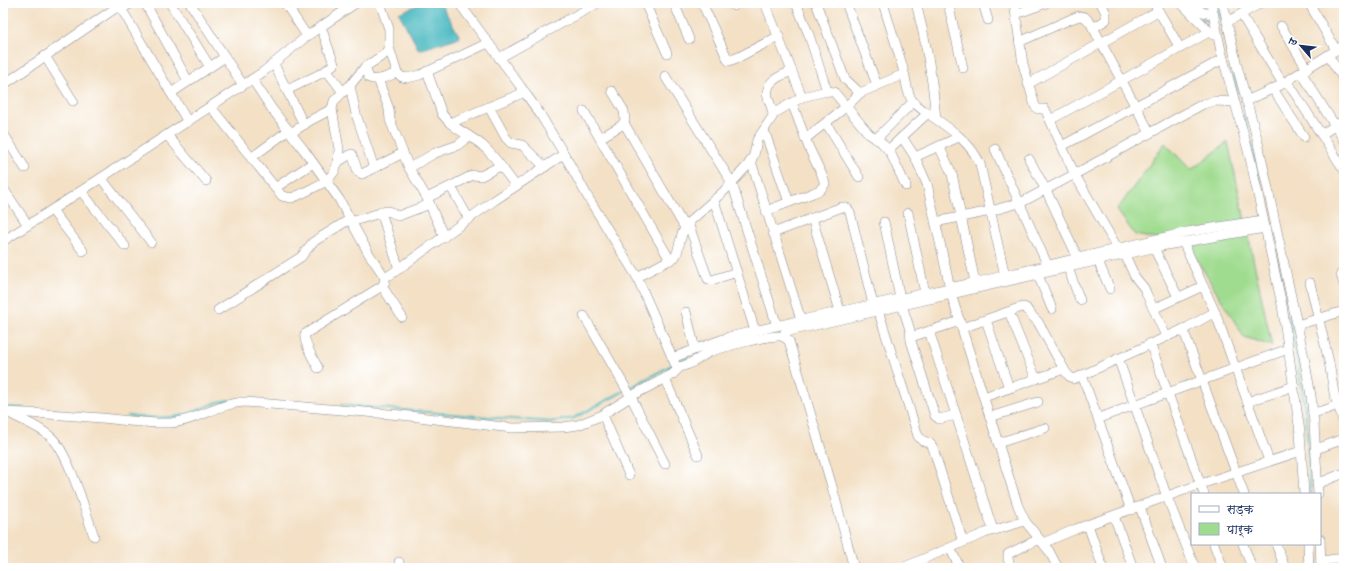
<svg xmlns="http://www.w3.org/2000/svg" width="1347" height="571" font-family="Dekko,'Playpen Sans Deva',sans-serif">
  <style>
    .green { fill: #a0dc90; stroke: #5e8677 }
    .water { fill: #4ab9c1; stroke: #327490 }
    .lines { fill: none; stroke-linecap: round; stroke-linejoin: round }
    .stream { stroke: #4ab9c1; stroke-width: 2 }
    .minor-casing { stroke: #878892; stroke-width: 10 }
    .minor { stroke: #fff; stroke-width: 9 }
  </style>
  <rect width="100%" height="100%" fill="#fff"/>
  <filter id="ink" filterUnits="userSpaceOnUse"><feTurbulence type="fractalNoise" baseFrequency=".025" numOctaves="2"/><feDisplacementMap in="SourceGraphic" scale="8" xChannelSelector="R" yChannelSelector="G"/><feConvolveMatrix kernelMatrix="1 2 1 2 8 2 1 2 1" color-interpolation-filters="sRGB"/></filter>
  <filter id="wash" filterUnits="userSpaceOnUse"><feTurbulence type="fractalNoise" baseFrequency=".012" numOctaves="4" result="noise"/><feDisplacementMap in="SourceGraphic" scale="16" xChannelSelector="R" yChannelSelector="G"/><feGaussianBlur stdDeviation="0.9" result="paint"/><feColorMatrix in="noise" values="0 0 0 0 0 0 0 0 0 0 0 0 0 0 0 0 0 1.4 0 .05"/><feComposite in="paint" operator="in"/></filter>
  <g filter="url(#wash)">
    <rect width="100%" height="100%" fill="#f3e0c5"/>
    <polygon class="green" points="1228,142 1272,346 1244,337 1188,245 1135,235 1117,210 1165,143 1191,170"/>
    <polygon class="water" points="423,3 440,3 460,37 419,50 399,13"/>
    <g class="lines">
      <g class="stream">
        <polyline points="1217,3 1238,93"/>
        <polyline points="1202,18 1211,22"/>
        <polyline points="1242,114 1245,120 1260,182 1290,319 1306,413 1311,494"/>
        <polyline points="678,362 688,357"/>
        <polyline points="628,389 672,365"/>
        <polyline points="341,405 550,422 574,418 624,391"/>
        <polyline points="3,407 24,408"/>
        <path d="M128,416C143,418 169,419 184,415C200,412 212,401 230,400"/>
        <polyline points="1314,544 1316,568"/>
      </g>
    </g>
  </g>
  <g filter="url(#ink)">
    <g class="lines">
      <defs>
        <g id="minor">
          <polyline points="118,3 188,122"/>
          <polyline points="145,3 188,81"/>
          <polyline points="170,3 210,67"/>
          <polyline points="190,3 243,85"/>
          <polyline points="285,3 307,36"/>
          <path d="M459,3L521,87L540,114L564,154L589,199L637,277L676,366C685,370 701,356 710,352C722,347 769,335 781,336C784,337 786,338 789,341L831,483L854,568"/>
          <polyline points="645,3 667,53"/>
          <polyline points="674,3 689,39"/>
          <polyline points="702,3 728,60 729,61 739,57 779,36"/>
          <polyline points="733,3 734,6"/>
          <polyline points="765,3 802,97"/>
          <polyline points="796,3 809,35 827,91"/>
          <polyline points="816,3 845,79 860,93"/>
          <polyline points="846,3 877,85"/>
          <path d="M883,3C890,27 899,52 905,77C907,85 907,93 912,100C917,107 926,112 933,117C952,130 971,143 980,164L1005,276"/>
          <path d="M916,3C926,41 933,80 936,119"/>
          <polyline points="948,3 963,68"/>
          <polyline points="983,3 988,20"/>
          <polyline points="1014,3 1023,64 1035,106 1038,109 1045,109 1075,175 1118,249"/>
          <polyline points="1154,3 1180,48"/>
          <polyline points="1181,3 1213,35"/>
          <polyline points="1192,3 1202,12 1214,15"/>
          <polyline points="1211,3 1221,51 1250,158 1282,305 1300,432 1304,494"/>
          <polyline points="1223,3 1237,66 1257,138 1304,357 1311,396 1314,423 1318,494"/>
          <polyline points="1309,3 1336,50"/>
          <polyline points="122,9 131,3"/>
          <polyline points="1016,14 1046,3"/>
          <polyline points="1241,14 1283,84"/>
          <polyline points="1227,22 1261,3"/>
          <polyline points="1281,26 1307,69"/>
          <polyline points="1093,28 1106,20 1106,13 1101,3"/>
          <polyline points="1019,42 1071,19 1079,16 1085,17 1091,24 1150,133"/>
          <polyline points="389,47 397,73 402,77 407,78 420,75 488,43"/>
          <polyline points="1328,55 1344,80"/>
          <polyline points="45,56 73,101"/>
          <polyline points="499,58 598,3"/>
          <polyline points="274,64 304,125"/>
          <path d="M365,67L369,78C378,82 388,76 397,73"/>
          <polyline points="327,71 343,92"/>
          <path d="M427,71L442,114C452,128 468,134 482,145C495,156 505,172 516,186"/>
          <polyline points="1301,72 1344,140"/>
          <polyline points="665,76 732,183 777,326"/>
          <polyline points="252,79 272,109 304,150 339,199 369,254 384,276 390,275 495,200 564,154"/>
          <polyline points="378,79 389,109 390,120 409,168 427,198 444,237"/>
          <polyline points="1287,81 1344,170"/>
          <polyline points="1028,84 1158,11"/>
          <polyline points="3,85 120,5"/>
          <polyline points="350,86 356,114 374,168"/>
          <polyline points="1273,89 1304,137"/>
          <polyline points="287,90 324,72 334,64 321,27"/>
          <polyline points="171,93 225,57"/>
          <polyline points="1246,101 1279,86 1344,45"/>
          <polyline points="211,107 282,196 291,198 299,195 327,181 334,172 338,162 339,149 332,109 334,101 352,83 365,67 385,54 389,47 389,29 380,3"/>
          <polyline points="489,107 506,138 511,143 522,145 545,167"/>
          <polyline points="584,111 670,260"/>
          <polyline points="773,114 802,97 827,91 834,92 869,134 881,142 890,152 906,186"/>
          <polyline points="1050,120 1209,32"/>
          <polyline points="450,123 525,92"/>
          <polyline points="624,123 685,228"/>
          <polyline points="826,123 859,177"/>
          <polyline points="764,130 789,202"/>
          <polyline points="3,133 25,168"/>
          <polyline points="291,133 311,120 332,109"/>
          <polyline points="1322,134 1344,120"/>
          <polyline points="167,135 206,181"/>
          <polyline points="902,137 915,157 927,184 950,288"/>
          <polyline points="600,138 622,125 625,120 624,111 612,91"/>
          <polyline points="805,139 847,106 860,93 904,74"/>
          <polyline points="876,139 913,102"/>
          <polyline points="939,146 952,174 975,282"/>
          <polyline points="1062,146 1223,59"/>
          <polyline points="995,149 1048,266"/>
          <polyline points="888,150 928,113"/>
          <polyline points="915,157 959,137"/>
          <polyline points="251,158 289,130"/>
          <polyline points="1029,159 1046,190 1078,258"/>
          <polyline points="751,161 801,320"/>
          <polyline points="338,162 349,155 352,154 358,172 362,174 403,153"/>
          <polyline points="409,168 435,153 458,145 469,136"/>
          <polyline points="101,178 151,242"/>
          <polyline points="451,187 469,219"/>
          <polyline points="3,188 28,225"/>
          <polyline points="275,188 313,163"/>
          <polyline points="81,191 125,246"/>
          <polyline points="427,198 473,175 481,176 500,166"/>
          <polyline points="714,200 755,331"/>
          <polyline points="52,210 83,251"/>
          <polyline points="766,211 813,193 820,190 825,184 822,175 809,148 792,103"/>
          <polyline points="381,212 399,269"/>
          <polyline points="908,213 925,293"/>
          <polyline points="812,218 840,311"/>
          <polyline points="351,222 386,211 391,212 398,216 430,204"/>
          <polyline points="884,222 900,298"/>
          <polyline points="935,222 991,211 1022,202 1077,173 1203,104 1216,101 1234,102"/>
          <polyline points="688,223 708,279 712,280 737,272"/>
          <polyline points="773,233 842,207 847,208 850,212 873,304"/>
          <polyline points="3,241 75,195 263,72 307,36 356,3"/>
          <polyline points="1183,242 1215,312 1269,461"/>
          <polyline points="1154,248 1178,297"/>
          <polyline points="1125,255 1135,277 1144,288 1147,295 1166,336"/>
          <polyline points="1098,261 1110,289"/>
          <polyline points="1068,268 1080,300"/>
          <polyline points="1341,274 1344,285"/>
          <polyline points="1038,275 1052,309"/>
          <path d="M637,277L675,257L677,253L682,234L688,223L724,191L748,165L754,155L757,140L773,116C773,110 770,104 768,98C764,81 780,76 792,71"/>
          <polyline points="1310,283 1329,362 1334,393 1344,423"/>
          <polyline points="382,286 402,317"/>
          <polyline points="951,294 1018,506 1025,521 1049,551 1058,568"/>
          <polyline points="902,305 910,330 911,341 935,416 939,419 956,415"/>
          <polyline points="1153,309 1203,286"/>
          <polyline points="218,310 301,257 313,242 350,219"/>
          <path d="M878,310L918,436L923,441C929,442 931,443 933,448L963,542"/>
          <polyline points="686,312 695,349"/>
          <polyline points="1009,312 1036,379"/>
          <polyline points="584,316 631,397 665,464"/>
          <polyline points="986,320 1009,388"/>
          <polyline points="1297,325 1344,311"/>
          <polyline points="962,328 1019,308 1023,307 1026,308 1031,315 1038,322 1065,371 1069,376 1074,379 1188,327 1215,312"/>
          <polyline points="1183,329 1244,494"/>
          <polyline points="929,331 993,530"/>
          <polyline points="785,332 1161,246 1265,228"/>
          <polyline points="911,337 960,321"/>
          <polyline points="1150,343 1204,494"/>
          <polyline points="672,358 729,337 815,317 982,281 1187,232 1263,220"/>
          <polyline points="1118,358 1167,497 1195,568"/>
          <path d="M318,368C314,360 303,342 305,334L382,286L385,282L384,276"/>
          <polyline points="1082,375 1131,510"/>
          <polyline points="665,379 698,455"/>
          <polyline points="984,397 1064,369"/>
          <polyline points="1247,402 1294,386"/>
          <path d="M3,412C36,413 68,415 101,418C124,420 148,424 171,423C197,421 219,403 245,402L401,415L512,428L563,427L578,425L600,416L637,393L673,374L679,368"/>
          <polyline points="1313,413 1328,409 1344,402"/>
          <path d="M11,414C24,421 40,427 51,437C69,453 85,511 94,536"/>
          <polyline points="603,415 629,475"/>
          <polyline points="990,417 1038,402"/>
          <polyline points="1099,418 1288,349"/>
          <polyline points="998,443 1045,428"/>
          <polyline points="1316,449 1344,439"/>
          <polyline points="1317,484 1344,473"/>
          <polyline points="1140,507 1162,568"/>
          <polyline points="1114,516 1133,568"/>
          <polyline points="1088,525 1103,568"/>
          <polyline points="1320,539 1321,568"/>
          <polyline points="1043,543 1076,529 1201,484 1301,451"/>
          <polyline points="1214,544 1223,568"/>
          <polyline points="1243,544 1252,568"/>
          <polyline points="1276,544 1285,568"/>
          <polyline points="1308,544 1309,568"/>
          <polyline points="950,548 960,568"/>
          <polyline points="1321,561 1344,558"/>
          <polyline points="399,562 400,568"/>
          <polyline points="902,568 985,533 1025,521"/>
          <polyline points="1011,568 1008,559 1008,554 1039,539"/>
        </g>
      </defs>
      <use href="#minor" class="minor-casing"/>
      <use href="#minor" class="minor"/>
    </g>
  </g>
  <rect width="1347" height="571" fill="none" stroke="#fff" stroke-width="16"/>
  <rect x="1191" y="493" width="130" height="52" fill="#ffffff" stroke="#a4acbf"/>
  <rect x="1199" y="506" width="20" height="6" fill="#ffffff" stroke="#a4acbf"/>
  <text x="1227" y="513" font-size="12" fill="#1b2f5e">सड़क</text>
  <rect x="1199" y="523" width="20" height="12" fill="#a0dc90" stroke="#a4acbf"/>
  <text x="1227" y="533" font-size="12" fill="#1b2f5e">पार्क</text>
  <g transform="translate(1301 46) rotate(298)" stroke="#ffffff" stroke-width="3" paint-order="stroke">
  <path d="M0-3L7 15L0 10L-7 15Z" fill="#1b2f5e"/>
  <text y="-6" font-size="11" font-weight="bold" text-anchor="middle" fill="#1b2f5e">उ</text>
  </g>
</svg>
